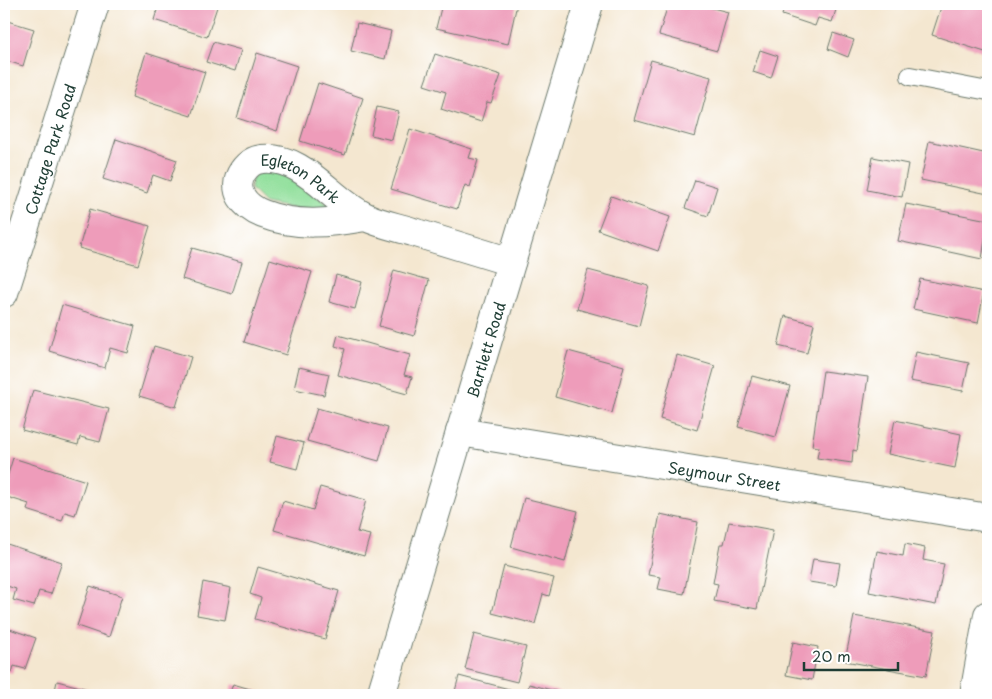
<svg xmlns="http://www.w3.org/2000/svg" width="992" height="699" font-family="'Playpen Sans',sans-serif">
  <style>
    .green { fill: #93e09d; stroke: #598e68 }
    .building { fill: #ee9cba }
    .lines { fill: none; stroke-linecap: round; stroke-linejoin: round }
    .service-casing { stroke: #6a786b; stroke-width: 20 }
    .minor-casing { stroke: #6a786b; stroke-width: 30 }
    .tertiary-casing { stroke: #6a786b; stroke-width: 30 }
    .service { stroke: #fff; stroke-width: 18 }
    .minor { stroke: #fff; stroke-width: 28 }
    .tertiary { stroke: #fff; stroke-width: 28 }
    .labels { text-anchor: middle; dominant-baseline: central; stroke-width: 4; stroke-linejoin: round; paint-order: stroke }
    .street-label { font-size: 15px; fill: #1f3d34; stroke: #fff }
  </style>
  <rect width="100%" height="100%" fill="#fff"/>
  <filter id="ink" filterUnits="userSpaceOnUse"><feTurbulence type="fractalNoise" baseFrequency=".02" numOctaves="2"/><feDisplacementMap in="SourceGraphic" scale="10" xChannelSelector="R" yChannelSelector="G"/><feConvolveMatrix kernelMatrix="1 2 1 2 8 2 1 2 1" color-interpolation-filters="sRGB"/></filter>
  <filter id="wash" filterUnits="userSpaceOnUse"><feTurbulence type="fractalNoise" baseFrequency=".0096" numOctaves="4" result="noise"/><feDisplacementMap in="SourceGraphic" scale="20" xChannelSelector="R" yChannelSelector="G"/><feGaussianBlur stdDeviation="1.12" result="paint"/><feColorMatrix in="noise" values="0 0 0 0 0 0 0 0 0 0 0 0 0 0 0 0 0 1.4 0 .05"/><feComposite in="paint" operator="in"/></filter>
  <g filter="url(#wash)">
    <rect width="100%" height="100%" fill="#f4e7d0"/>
    <polygon class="green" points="269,171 291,178 333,208 313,212 265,203 251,189 252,178 258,173"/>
    <g id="blocks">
      <g class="building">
        <polygon points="159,4 218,4 207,37 154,20"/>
        <polygon points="442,4 517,4 508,44 436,28"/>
        <polygon points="668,4 697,4 728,12 717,51 659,35"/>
        <polygon points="786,4 838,4 832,22 818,18 815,26 782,15"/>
        <polygon points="942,4 988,4 988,53 932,35"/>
        <polygon points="4,20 34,29 23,66 4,60"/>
        <polygon points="357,23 391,31 385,59 351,51"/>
        <polygon points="833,33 854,40 848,57 828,49"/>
        <polygon points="213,42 241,50 235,71 206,62"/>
        <polygon points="760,50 778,56 771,78 753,72"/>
        <polygon points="146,53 205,72 191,116 132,97"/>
        <polygon points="257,53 297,66 277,131 237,118"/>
        <polygon points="435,54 501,75 491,103 487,102 481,122 441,109 446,92 424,85"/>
        <polygon points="651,60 711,77 695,137 634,120"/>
        <polygon points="318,83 363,98 345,155 300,141"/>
        <polygon points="377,107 399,112 392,140 371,135"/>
        <polygon points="410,129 472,149 469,158 478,160 470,187 465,185 457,209 391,189"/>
        <polygon points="116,139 177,160 170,181 153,175 147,193 103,179"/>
        <polygon points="929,141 988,154 988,194 921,180"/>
        <polygon points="873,157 908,164 902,197 867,190"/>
        <polygon points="695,180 717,187 708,216 685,208"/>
        <polygon points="611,196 670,217 658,251 598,230"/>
        <polygon points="906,204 988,220 982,259 898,241"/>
        <polygon points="90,209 150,226 138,265 79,248"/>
        <polygon points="192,248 242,262 232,294 182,279"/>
        <polygon points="270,259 312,272 286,355 244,342"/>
        <polygon points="394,270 429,280 414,336 379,326"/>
        <polygon points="588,270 649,286 639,326 577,309"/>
        <polygon points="336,275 362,282 355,309 329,302"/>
        <polygon points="920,279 984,292 978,323 913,309"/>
        <polygon points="62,305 135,326 128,353 110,348 105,368 49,351"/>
        <polygon points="785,316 814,324 807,353 778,346"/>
        <polygon points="338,335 410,355 404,375 412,377 407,394 338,375 345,349 335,346"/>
        <polygon points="154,346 191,357 176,407 139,396"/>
        <polygon points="568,351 624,366 612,413 555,397"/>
        <polygon points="916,352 969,363 963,391 910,381"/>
        <polygon points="677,355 715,366 697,430 660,419"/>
        <polygon points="299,367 329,374 324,395 294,389"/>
        <polygon points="823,371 868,377 857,451 853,450 852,463 817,458 819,447 812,446"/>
        <polygon points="752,376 790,386 776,437 738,427"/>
        <polygon points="33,390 109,409 100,442 80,437 78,445 22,430"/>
        <polygon points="317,408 388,428 379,461 307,441"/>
        <polygon points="895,420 961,434 955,468 888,454"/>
        <polygon points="277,436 304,443 297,469 270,462"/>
        <polygon points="13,458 86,481 75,515 65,512 62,521 27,510 29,504 4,496 4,487"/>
        <polygon points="320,487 366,500 357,532 370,535 364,556 274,530 283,501 313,510"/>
        <polygon points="524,498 578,511 565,562 511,547"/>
        <polygon points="660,514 698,522 684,594 658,589 661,577 648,575"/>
        <polygon points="729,522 773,530 757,609 714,601 718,584 713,583 720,544 724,544"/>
        <polygon points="4,543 62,562 51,594 39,591 34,606 13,600 16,589 4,585"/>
        <polygon points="905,544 925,548 923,560 944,564 936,605 869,592 877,551 903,556"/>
        <polygon points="813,559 840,563 836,586 809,582"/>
        <polygon points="504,566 554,578 549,596 543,594 535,624 492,613"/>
        <polygon points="258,567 339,591 325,639 255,619 261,598 250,594"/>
        <polygon points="203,582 231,588 225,620 197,615"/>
        <polygon points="90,586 122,596 109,637 77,626"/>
        <polygon points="854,616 935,631 926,676 845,661"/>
        <polygon points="4,627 36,638 25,669 14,666 12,673 4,671"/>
        <polygon points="474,634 526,647 517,682 465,669"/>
        <polygon points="793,642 818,647 812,680 786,675"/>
        <polygon points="459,676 513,690 512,695 454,695"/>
        <polygon points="57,681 88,689 87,695 54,695"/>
        <polygon points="233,684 271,695 229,695"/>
        <polygon points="529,684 570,695 526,695"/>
      </g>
    </g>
  </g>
  <g filter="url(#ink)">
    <use href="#blocks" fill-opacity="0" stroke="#6a786b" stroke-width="1"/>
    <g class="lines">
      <defs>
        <polyline id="service" points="910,76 988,91"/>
        <g id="minor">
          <path id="s1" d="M365,217C331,223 296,227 263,214C245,207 230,190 243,171C248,164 253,160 262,159C304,155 331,201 366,217C380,224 398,227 413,232C446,242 478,252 511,262"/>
          <path id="s2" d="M460,432L988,518"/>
          <path id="s3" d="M381,695L589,4"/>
          <polyline points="974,695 988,615"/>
        </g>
        <g id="tertiary">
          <path id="s4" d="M4,293L95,4"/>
        </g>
      </defs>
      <use href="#service" class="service-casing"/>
      <use href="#minor" class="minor-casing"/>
      <use href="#tertiary" class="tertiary-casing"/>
      <use href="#service" class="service"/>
      <use href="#minor" class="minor"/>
      <use href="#tertiary" class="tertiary"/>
    </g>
  </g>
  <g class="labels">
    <g class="street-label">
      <text stroke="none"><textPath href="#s4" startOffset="151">Cottage Park Road</textPath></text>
      <text stroke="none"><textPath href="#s1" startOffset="226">Egleton Park</textPath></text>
      <text stroke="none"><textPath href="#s3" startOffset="361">Bartlett Road</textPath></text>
      <text stroke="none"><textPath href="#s2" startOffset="268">Seymour Street</textPath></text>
    </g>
  </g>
  <rect width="992" height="699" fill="none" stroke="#fff" stroke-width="20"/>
  <path d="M804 662v8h94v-8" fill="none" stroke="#1f3d34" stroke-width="2.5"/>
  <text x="812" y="662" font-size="15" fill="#1f3d34" stroke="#ffffff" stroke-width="4" paint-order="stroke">20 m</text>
</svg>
